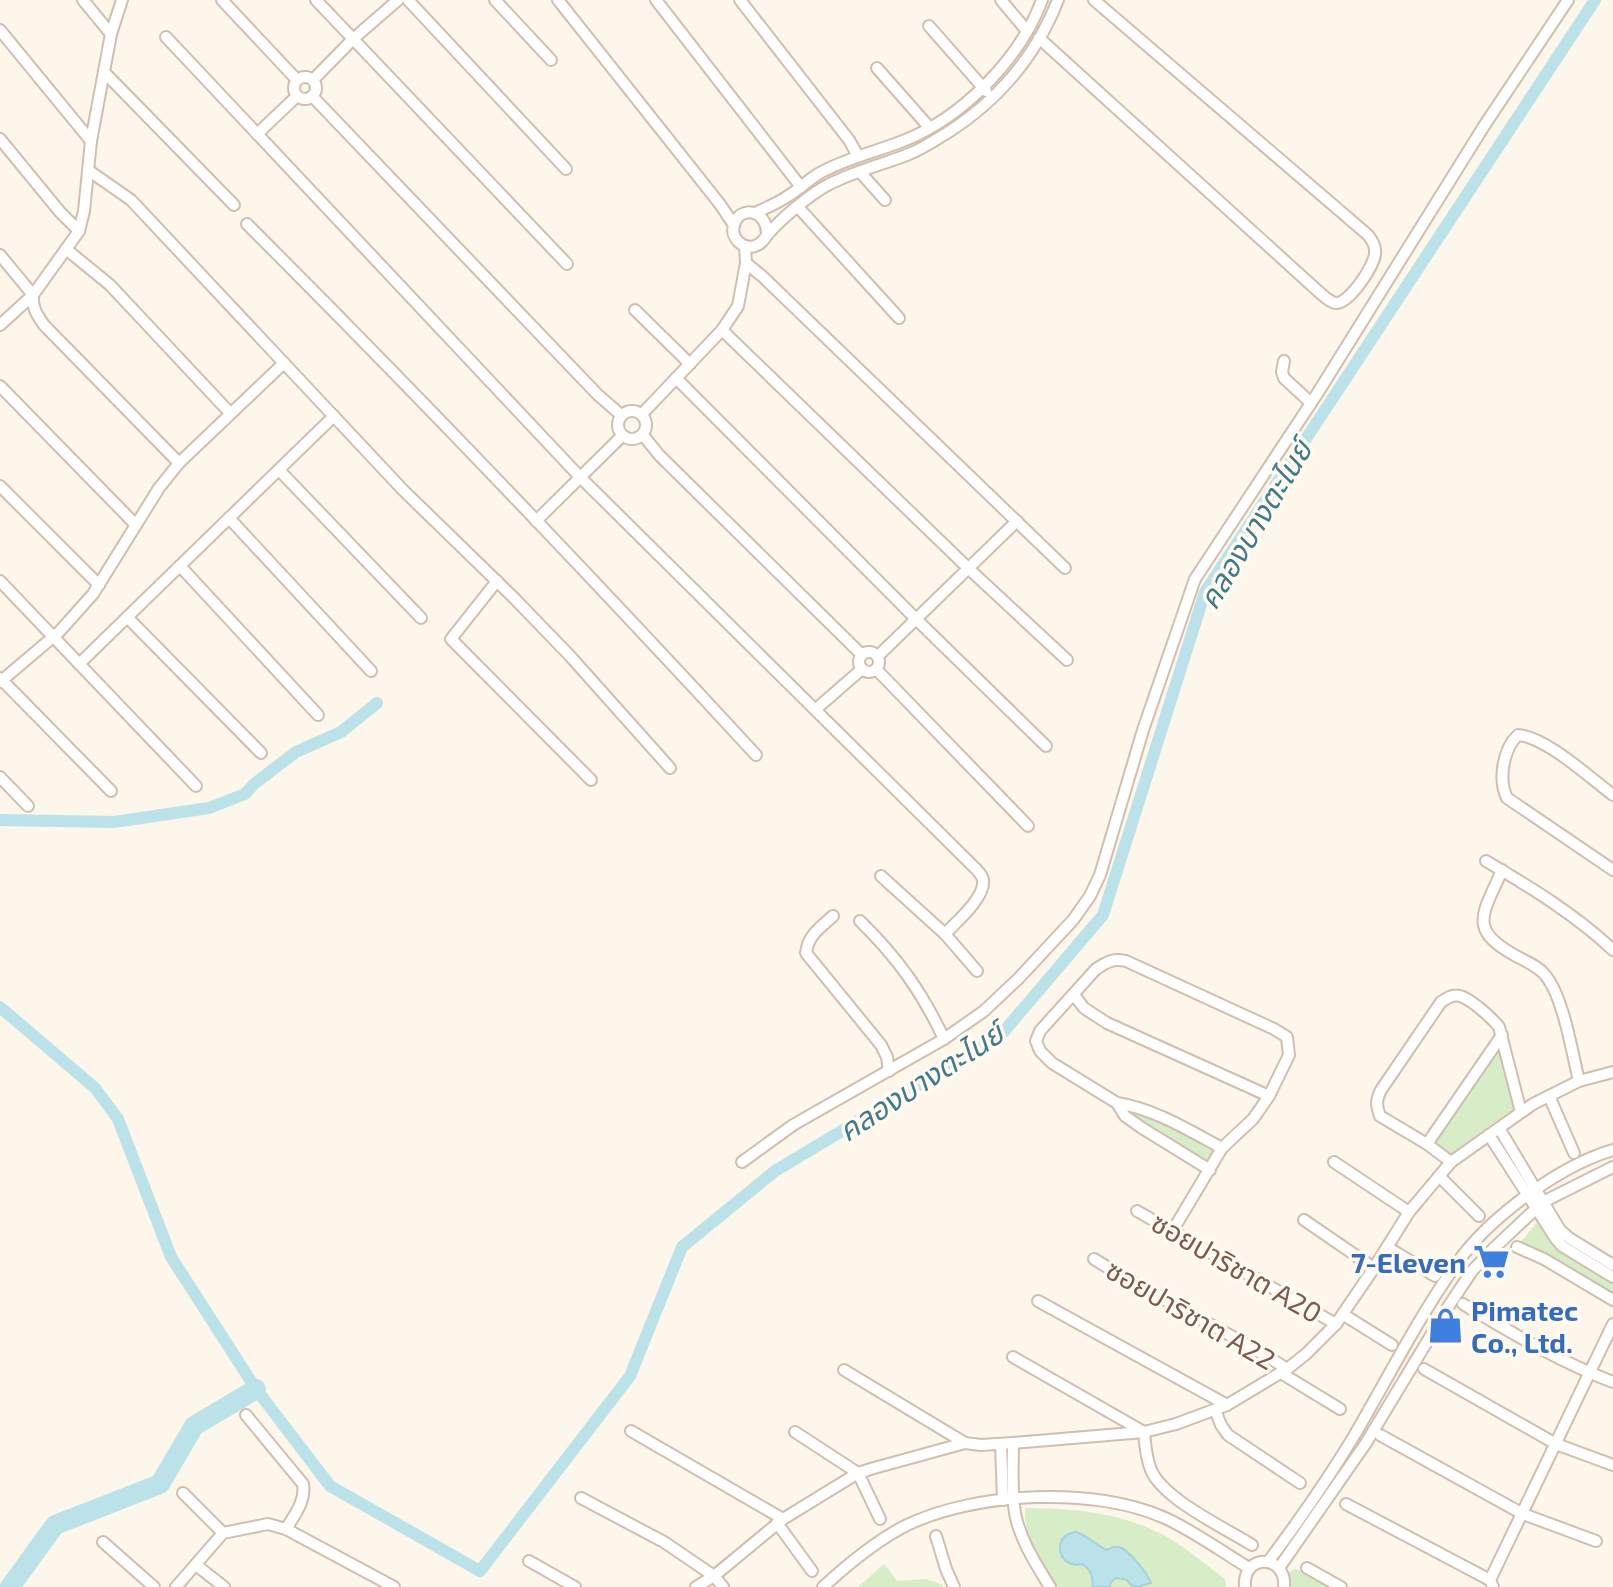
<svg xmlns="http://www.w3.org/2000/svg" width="1613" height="1587" font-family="'Exo 2','Noto Sans Thai',sans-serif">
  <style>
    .green { fill: #d6edc7 }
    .water { fill: #bce2e9; stroke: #a2d2db; stroke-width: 2 }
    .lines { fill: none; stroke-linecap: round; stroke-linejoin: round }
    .canal { stroke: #bce2e9; stroke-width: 12 }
    .river { stroke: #bce2e9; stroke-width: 20 }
    .street-casing { stroke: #d2beae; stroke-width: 14 }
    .street { stroke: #fff; stroke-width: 10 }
    .labels { text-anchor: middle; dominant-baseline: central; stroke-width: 7; stroke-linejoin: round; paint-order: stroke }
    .shop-label { font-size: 28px; font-weight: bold; fill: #366cbe; stroke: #fffaf1; text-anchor: end }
    .street-label { font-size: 28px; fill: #7b5c4b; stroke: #fffaf1 }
    .water-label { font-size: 30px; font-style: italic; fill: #407b87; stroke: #fffaf1 }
  </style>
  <rect width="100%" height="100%" fill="#fdf6ea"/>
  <g class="green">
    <polygon points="1502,1035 1521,1112 1451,1162 1427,1144"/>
    <polygon points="1117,1103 1134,1106 1222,1148 1210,1170 1142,1128"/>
    <polygon points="1541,1217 1556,1239 1613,1276 1613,1300 1517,1247"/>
    <path d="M1025,1508C1067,1508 1114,1512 1153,1530C1179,1541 1202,1562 1225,1579L1226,1587H1056C1041,1563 1023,1537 1025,1508Z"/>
    <polygon points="884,1564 897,1581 926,1579 943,1585 943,1587 858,1587"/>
    <polygon points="1294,1569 1303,1571 1331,1587 1287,1587 1287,1574"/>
  </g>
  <path class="water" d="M1076,1532C1088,1536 1095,1544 1106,1550C1111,1548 1114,1546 1119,1547C1128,1549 1148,1574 1151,1583L1137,1587L1132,1586L1127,1580L1116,1578L1111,1582L1109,1587H1093C1092,1576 1092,1570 1082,1564C1058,1570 1050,1535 1076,1532Z"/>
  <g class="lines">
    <g class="canal">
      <polyline points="0,820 114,822 209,808 245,794 254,784 296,752 341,732 377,703"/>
      <polyline points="0,1007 95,1088 118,1119 171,1257 256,1389 330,1486 480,1571 630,1376 682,1247 775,1171 1000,1036 1103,915 1205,592 1595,0"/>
    </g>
    <polyline class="river" points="10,1587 55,1525 160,1484 194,1426 256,1389"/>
    <defs>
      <g id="street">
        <polyline points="83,0 111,34"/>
        <path d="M122,0L111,34L91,141L84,211L79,231L33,295C32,308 37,315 44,325L179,463"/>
        <polyline points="222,0 297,80"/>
        <polyline points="316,0 567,264"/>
        <polyline points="408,0 566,169"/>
        <polyline points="495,0 551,60"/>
        <polyline points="558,0 719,203 734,225"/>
        <polyline points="656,0 801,187"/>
        <polyline points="740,0 849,140 858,156"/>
        <polyline points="1001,0 1027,31"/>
        <polyline points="929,26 986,91"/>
        <polyline points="0,30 91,141"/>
        <path d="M166,37L580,477L977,870C980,874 983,876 983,881C985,898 955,923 945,934"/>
        <path d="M1039,38L1319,292C1324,296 1329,302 1336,303C1349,304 1375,265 1375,253C1376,246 1372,240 1368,235L1094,0"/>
        <polyline points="877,68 929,127"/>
        <polyline points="104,72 234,205"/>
        <circle cx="305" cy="88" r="11"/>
        <polyline points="313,80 353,39 398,0"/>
        <polyline points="312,96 598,395 621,415"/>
        <polyline points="257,134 297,96"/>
        <polyline points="0,139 60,212 79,231"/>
        <polyline points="88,170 131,200 403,490 514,598 570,656 670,768"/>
        <polyline points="860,172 885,200"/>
        <polyline points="798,207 899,318"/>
        <path d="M755,213C766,208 778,203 788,196C798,190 807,181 818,174C844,159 875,152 903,141C962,118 1020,59 1042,0"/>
        <path d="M247,224C420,397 590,575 756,755"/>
        <path d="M767,235C768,210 740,204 734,225C730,238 743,250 755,246C762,244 764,239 768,234C782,218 806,198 824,187C850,172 882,165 909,154C922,149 935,140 947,133C997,101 1036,56 1058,0"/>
        <polyline points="66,249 110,285 230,413"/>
        <polyline points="0,255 33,295 0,325"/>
        <polyline points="746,263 762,276 1065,568"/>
        <polyline points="635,310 690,364"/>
        <polyline points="722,330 968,568 1067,660"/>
        <polyline points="1284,361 1282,372 1284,378 1311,403"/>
        <polyline points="676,378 916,619 1046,746"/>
        <polyline points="0,386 135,524"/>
        <circle cx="632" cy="425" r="14"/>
        <polyline points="642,414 722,330 738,306 746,263 745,246"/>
        <polyline points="643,435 659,455 861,654"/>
        <polyline points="279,470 421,618"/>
        <polyline points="0,486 99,585"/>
        <polyline points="229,518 371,671"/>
        <polyline points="536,521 622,436"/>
        <polyline points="180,566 318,715"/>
        <polyline points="0,581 196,786"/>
        <polyline points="497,581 451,639 591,780"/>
        <polyline points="127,617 261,753"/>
        <circle cx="869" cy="662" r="10"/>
        <polyline points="878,656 1017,521"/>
        <polyline points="79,664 334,416"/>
        <polyline points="876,669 1028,826"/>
        <polyline points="0,678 111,791"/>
        <polyline points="0,682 59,632 93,594 159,488 179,463 284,363"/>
        <polyline points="816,709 862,669"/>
        <polyline points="0,777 28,806"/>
        <path d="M1613,795C1589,777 1546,737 1518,735C1503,749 1498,780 1507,798L1613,870"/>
        <path d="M1486,861C1530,887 1576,915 1613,950"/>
        <path d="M1502,870C1484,913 1466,929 1516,956C1527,962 1538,966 1546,976C1564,999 1572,1053 1579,1081"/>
        <polyline points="881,876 945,934 977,971"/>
        <path d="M833,916C820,928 808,935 806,953L881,1045L887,1057L889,1071"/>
        <path d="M860,921C897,957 922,992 944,1039"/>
        <polyline points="1074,995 1084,1008 1107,1023 1269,1096"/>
        <polyline points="1549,1096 1574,1153"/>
        <path d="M1117,1103C1155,1109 1188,1130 1222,1148"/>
        <polyline points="1499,1128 1560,1230 1569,1238 1613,1265"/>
        <polyline points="1489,1135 1556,1239 1562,1246 1613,1277"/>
        <polyline points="1427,1144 1502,1035"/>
        <polyline points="742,1162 793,1125 944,1039 984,1011 1018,979 1073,920 1090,896 1100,875 1143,730 1195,579 1317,394 1484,126 1568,0"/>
        <polyline points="1334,1162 1409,1212"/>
        <path d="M1451,1162L1427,1144L1380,1116C1376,1105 1376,1100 1381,1090L1441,1002C1447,998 1453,994 1460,996C1471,999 1492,1018 1499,1027L1521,1112"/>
        <polyline points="1439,1176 1479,1216"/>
        <polyline points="1137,1211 1336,1324"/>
        <polyline points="1304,1220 1374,1268"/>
        <path d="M1173,1230L1222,1148L1253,1119L1269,1096L1289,1055L1287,1037L1274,1029L1126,961C1113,958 1107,962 1096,969L1040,1031L1036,1041L1040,1051L1052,1063L1117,1103L1125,1116L1142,1128L1210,1170"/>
        <polyline points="1387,1247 1435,1276"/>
        <polyline points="1517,1247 1544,1259 1613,1300"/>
        <path d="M1094,1259C1157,1299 1225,1329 1287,1369"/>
        <polyline points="1038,1301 1227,1405"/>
        <path d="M1463,1304C1512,1333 1560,1362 1613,1382"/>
        <polyline points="1344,1315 1392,1345"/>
        <path d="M1013,1357L1144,1432C1145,1444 1146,1458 1151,1470C1163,1499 1225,1528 1252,1545"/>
        <polyline points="1424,1369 1556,1444 1613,1465"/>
        <polyline points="844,1370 965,1443"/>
        <polyline points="1281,1373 1340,1409"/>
        <polyline points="1215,1410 1221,1425 1228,1435 1300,1483"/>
        <path d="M246,1415L303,1484C306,1501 295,1514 286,1529"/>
        <polyline points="631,1431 783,1519"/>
        <polyline points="795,1432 858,1473 880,1519"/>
        <polyline points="1380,1435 1523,1514 1596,1541"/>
        <path d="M1013,1443C1013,1466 1011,1490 1015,1513C1020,1540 1036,1564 1050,1587"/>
        <polyline points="1001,1444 1003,1500"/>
        <polyline points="183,1493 223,1533"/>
        <polyline points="581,1498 664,1542 714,1576 723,1587"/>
        <polyline points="1346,1504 1490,1580"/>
        <polyline points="777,1523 812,1571"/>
        <polyline points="936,1536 946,1569 954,1587"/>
        <polyline points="103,1542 154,1587"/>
        <polyline points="529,1561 575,1587"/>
        <path d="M1268,1562C1298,1522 1328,1479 1354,1436C1388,1378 1418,1318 1457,1263C1490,1217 1559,1166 1613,1150"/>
        <polyline points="196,1565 224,1587"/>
        <polyline points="1279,1568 1366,1443 1448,1307 1472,1271 1493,1249 1543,1202 1613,1167"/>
        <polyline points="1307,1568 1341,1587"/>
        <polyline points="176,1587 223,1533 268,1524 286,1529 394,1587"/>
        <polyline points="696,1587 714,1576 783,1519 858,1473 874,1468 965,1443 981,1445 1013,1443 1144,1432 1176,1424 1227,1405 1287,1369 1306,1354 1336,1324 1374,1268 1409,1212 1451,1162 1533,1104 1579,1081 1613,1072"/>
        <path d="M823,1587C848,1564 877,1540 907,1525C977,1492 1094,1486 1165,1518C1194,1531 1222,1552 1249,1568"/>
        <path d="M1245,1587C1242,1553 1287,1554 1284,1587"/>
        <polyline points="1493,1587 1490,1580 1613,1324"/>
      </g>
    </defs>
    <use href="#street" class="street-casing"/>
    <use href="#street" class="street"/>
  </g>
  <defs>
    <symbol id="supermarket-bare" viewBox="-9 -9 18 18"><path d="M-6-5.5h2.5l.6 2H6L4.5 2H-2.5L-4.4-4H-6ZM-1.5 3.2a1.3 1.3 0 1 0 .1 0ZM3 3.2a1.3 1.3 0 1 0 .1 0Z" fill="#3f7fe0" stroke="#fffaf1" stroke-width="2.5" paint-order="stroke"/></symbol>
    <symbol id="shop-bare" viewBox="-9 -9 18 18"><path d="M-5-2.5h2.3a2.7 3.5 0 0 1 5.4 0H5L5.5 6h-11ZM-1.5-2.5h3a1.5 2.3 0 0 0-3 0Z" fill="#3f7fe0" stroke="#fffaf1" stroke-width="2.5" paint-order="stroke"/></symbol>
  </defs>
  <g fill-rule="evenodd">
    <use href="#supermarket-bare" x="1466" y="1236" width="51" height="51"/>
    <use href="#shop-bare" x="1420" y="1300" width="51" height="51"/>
  </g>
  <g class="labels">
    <g class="shop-label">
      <text x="1466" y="1262">7-Eleven</text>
      <text x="1471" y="1310" text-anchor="start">Pimatec<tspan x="1471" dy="32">Co., Ltd.</tspan></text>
    </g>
    <g class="street-label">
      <text transform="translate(1237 1267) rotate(30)">ซอยปาริชาต A20</text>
      <text transform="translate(1191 1314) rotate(30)">ซอยปาริชาต A22</text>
    </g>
    <g class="water-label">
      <text transform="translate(1254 524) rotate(-59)">คลองบางตะไนย์</text>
      <text transform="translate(920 1081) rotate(-33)">คลองบางตะไนย์</text>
    </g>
  </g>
</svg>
